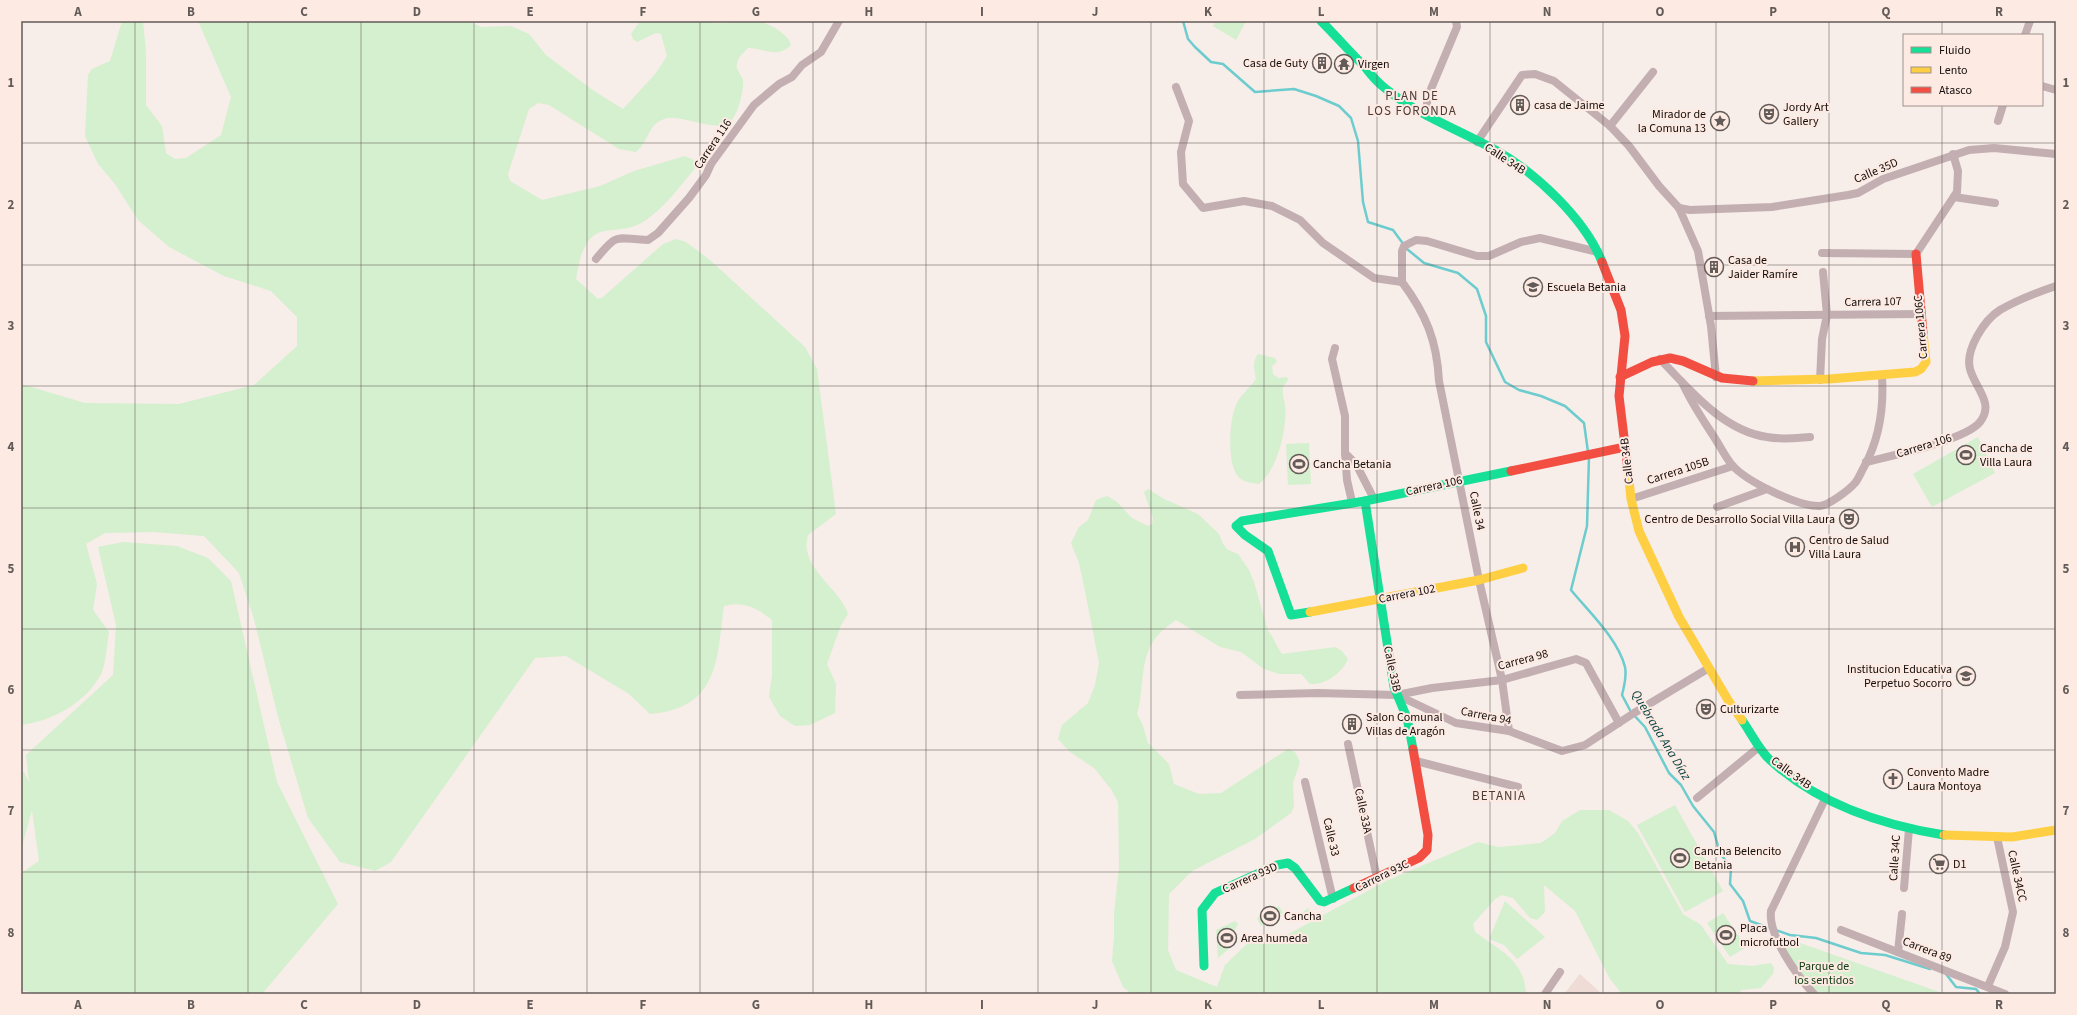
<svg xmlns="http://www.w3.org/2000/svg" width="2077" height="1015" font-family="'Source Sans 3',sans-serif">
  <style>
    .medical { fill: #efdcd7 }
    .green { fill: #d4f0ce }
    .water { fill: #6cccce }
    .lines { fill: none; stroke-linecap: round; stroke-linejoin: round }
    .stream { stroke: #6cccce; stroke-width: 2.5 }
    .street { stroke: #c3afb1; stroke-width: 8 }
    .fast { stroke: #16e098; stroke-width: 9 }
    .slow { stroke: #ffcf43; stroke-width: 9 }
    .jam { stroke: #f24e42; stroke-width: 9 }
    .grid { fill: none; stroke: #625b58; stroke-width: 1; stroke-opacity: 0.55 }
    .labels { text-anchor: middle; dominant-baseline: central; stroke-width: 4; stroke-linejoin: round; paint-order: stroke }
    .poi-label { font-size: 12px; fill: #120c0a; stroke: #fdeae3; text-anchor: start }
    .street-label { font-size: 12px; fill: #120c0a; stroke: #fdeae3 }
    .park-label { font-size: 12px; fill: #114015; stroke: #fdeae3 }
    .neighbourhood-label { font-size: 13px; letter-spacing: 1px; fill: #4c3d38; stroke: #fdeae3 }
    .water-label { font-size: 13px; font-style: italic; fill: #003e40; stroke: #fdeae3 }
    .neatline { fill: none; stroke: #625b58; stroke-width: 1.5 }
    .grid-label { font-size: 13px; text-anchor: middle; font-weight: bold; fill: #625b58 }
  </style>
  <rect width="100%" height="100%" fill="#f7ede9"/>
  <polygon class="medical" points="1580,974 1602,994 1564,994"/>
  <g class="green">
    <path d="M122,21H143L146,53V105L162,126L166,153L175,159L186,158L221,135L231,97L198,21H467L482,27L511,26L529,34L546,55L594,91L623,109L656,73L667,56L661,34L656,33L637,42L633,39L631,34L640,21H707C714,27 745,19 757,21C766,23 775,27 782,33C787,37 789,39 791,45C776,60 762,47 748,48C743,53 735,60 737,68C738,72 742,76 743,80C744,90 738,115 730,122C720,133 684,116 668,118C647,122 650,141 636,152L619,149L549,105L538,103L529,109L508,174L510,181L542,200L600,186L634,171L685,156L696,161V167C680,186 666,206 646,220C634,229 619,229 605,231C583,234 579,262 576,279L598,299L603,297L663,244L676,239L686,242L710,260L805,347L817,369L836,514L808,535C807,539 806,546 807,550C812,576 840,590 848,614L841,625L827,664L836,684L835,713L810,725L795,726L780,716L769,697L772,675V620C757,608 743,601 724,606C722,617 722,626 720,637C715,683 700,710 650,714L629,694L566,656L535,658L391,862L375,871L340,862L308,818L278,717L254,619L239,573L204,536L153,532L105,533L86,544L97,584L93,610L109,632C107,643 106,665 101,674C86,703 52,721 21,725V384L85,403L179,404L254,385L297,346V317L271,291L224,276L169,247L138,220L115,184L98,164L85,136L88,75L92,69L110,61Z"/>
    <polygon points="1216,21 1246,21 1236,40 1213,26"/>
    <path d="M1258,354L1275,358L1277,362L1272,366L1273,374L1278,378L1287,377L1288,380L1283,387C1282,394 1284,399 1285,405C1288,427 1277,471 1259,484C1253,483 1246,483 1241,479C1226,469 1229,420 1236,405C1240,395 1250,388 1256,379C1254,369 1252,362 1258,354Z"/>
    <polygon points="1978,437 1995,473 1932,507 1913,474"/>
    <polygon points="1309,443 1311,484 1288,485 1286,444"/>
    <path d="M1148,489L1164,499L1198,514L1219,534L1223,544L1228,550L1238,554L1249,570L1254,582L1268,631C1274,637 1276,646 1282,654L1335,647L1342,651L1348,659C1342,673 1326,685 1310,684L1301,674H1279L1264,669L1241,652L1220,647L1176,620C1171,624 1164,628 1159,634C1138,656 1145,688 1137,714L1142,723L1148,743L1169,764L1174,784L1199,794L1221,793L1288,749L1295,752L1300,762L1293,783L1294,807L1291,813L1255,839L1192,871L1169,894L1168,950L1176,970L1217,987L1225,965L1248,943L1270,944L1386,881L1478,842L1498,847L1541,843L1555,833L1562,821L1580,810H1609L1628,821L1638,833L1683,914L1701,925L1728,964L1752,966L1771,963L1774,968L1773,974L1761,988L1741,990L1739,994H1622L1610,979L1575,911L1544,885L1545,912L1537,920L1530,918L1513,898L1502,895L1495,899L1473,924L1475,932C1499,950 1525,960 1526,994H1131L1123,987L1112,961L1114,937V914L1119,867L1118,802L1111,789L1094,768L1070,752L1058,739L1062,725L1088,703L1095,685L1099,663L1085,591L1079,563L1071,543L1079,527L1088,520L1096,500L1107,496L1117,502L1132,518L1148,526L1152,524L1153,518L1144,492Z"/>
    <polygon points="123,542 177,546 208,558 231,581 277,782 338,904 262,994 40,994 21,990 21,873 39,861 32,810 21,850 21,772 24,772 29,782 26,755 113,675 116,625 98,547"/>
    <polygon points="1675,805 1723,891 1685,912 1637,825"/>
    <polygon points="1505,901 1545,937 1517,959 1504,945 1489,939"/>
    <polygon points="1279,906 1283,913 1261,926 1257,918"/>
    <polygon points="1308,908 1311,913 1303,920 1299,915"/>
    <polygon points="1723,913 1746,947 1730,957 1707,923"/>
    <polygon points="1235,921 1238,924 1234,931 1237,934 1237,942 1218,958 1216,930"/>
    <polygon points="1777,935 1945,994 1816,994 1807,985"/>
  </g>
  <polygon class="water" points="1229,931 1235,936 1228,945 1222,941"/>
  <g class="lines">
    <g class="stream">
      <polyline points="1183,21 1188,39 1195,47 1211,62 1223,64 1255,92 1294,89 1316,96 1339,106 1351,118 1358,141 1363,202 1368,222 1393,230 1407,249 1424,263 1458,273 1477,289 1486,316 1486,342 1505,382 1519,390 1541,396 1565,406 1584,423 1588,452"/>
      <path d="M1589,457L1587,526L1571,590C1589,612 1618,639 1625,667C1627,677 1624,686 1622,695L1631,712L1645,727L1669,773L1681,785L1693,806L1714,832L1720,853L1731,868L1730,884L1743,901L1750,921L1790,935L1816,938L1861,953L1885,955L1930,969"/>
      <polyline points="1946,974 1956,987 1976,989 1980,994"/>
    </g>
    <g class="street">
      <polyline points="2025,35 2030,21"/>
      <polyline points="2042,86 2056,90"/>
      <polyline points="1176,87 1189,121 1181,152 1183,184 1203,208 1244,201 1272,206 1300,220 1323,243 1374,278 1402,282 1402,251 1404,246 1416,240 1427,241 1477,256 1489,256 1521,242 1540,238 1598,252"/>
      <polyline points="1427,116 1427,102 1431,89 1457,27 1456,21"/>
      <polyline points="1998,121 2003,105"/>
      <polyline points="1610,126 1653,72"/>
      <polyline points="1477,142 1522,75 1535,74 1554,81 1610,126 1629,146 1659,186 1679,208 1698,251 1711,326 1716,377"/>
      <polyline points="1954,197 1995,203"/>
      <polyline points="1679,208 1690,210 1772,207 1848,195 1858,193 1883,179 1969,150 1994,148 2056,154"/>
      <polyline points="1822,253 1916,254 1957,192 1958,171 1953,154"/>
      <path d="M596,259C619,231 616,239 648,240L658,233L689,198L706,175L711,164L754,105L779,84L792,77L802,65L821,52L839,21"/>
      <path d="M1402,282C1426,314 1437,341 1439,381L1479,580L1502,680L1509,731"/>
      <polyline points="1709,316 1920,314"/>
      <polyline points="1335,348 1332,359 1345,416 1345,453 1356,464 1374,499"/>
      <path d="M1660,359C1689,389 1723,431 1767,437C1781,440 1796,438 1810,437"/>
      <polyline points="1820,380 1822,339 1827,315 1823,272"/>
      <path d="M1682,382C1691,403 1704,421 1716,440C1721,448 1726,458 1732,465C1746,481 1798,507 1820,506C1829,505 1849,490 1855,483C1859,478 1861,472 1864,467C1880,438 1884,408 1882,376"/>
      <polyline points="1345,453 1347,480 1352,502"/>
      <path d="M1866,462C1890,456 1966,440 1980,422C1995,403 1975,388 1970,369C1965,350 1984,320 2000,310C2017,300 2038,292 2056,286"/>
      <polyline points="1631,499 1733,466"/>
      <polyline points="1717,507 1767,489"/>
      <polyline points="1240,695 1318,693 1397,695 1456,723 1509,731 1562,751 1585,745 1634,713 1709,668"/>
      <polyline points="1397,695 1432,688 1502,680 1576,659 1586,663 1619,723"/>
      <polyline points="1348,744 1377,878"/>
      <polyline points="1416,761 1518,787"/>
      <polyline points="1305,782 1333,899"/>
      <polyline points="1697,798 1759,747"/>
      <polyline points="1904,888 1909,829"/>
      <polyline points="1841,930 2005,994"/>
      <polyline points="1898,952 1902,914"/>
      <polyline points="1988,986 2005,947 2013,912 1997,837"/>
      <polyline points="1545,994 1560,972"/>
      <path d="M1814,994C1797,976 1768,936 1771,911L1826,797"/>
    </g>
    <g class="fast">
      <path d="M1321,21C1336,36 1350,52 1365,67C1371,75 1378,83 1386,89C1419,116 1460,130 1497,151C1536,173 1585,219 1602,262"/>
      <polyline points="1365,501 1394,687 1407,718 1413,749"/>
      <polyline points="1310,612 1291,615 1268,551 1245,535 1236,526 1242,521 1365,501 1511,471"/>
      <path d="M1742,720C1751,733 1759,750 1770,760C1818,804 1881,825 1944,835"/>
      <polyline points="1204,966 1202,910 1215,893 1277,865 1288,863 1295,868 1320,901 1324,902 1354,888"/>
    </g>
    <g class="slow">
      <polyline points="1753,381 1829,379 1915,372 1921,369 1926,362 1923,333"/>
      <polyline points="1628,470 1631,499 1639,531 1679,617 1728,700 1742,720"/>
      <polyline points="1310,612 1479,580 1523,568"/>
      <polyline points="1944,835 2012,837 2056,830"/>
    </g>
    <g class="jam">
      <polyline points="1916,254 1923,333"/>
      <polyline points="1602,262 1621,310 1625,336 1619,396 1628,470"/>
      <polyline points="1620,377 1652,362 1670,358 1683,361 1722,378 1753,381"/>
      <polyline points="1511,471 1625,447"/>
      <polyline points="1354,888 1419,858 1427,850 1428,835 1413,749"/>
    </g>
  </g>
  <path class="grid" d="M135,21V994M248,21V994M361,21V994M474,21V994M587,21V994M700,21V994M813,21V994M926,21V994M1038,21V994M1151,21V994M1264,21V994M1377,21V994M1490,21V994M1603,21V994M1716,21V994M1829,21V994M1942,21V35M1942,105V994M21,143H2056M21,265H2056M21,386H2056M21,508H2056M21,629H2056M21,750H2056M21,872H2056"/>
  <defs>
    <symbol id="building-ring" viewBox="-11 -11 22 22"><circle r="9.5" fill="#fdeae3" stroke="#625b58" stroke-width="1.5"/><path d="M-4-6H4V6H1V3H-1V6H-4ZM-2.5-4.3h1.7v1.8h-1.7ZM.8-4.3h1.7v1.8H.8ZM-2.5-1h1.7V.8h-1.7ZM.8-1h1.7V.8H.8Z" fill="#625b58"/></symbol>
    <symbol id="temple-ring" viewBox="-11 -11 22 22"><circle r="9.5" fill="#fdeae3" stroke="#625b58" stroke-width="1.5"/><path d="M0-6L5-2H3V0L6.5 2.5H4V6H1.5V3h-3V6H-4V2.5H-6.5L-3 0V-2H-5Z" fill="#625b58"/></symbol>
    <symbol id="theatre-ring" viewBox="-11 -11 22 22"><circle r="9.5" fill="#fdeae3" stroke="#625b58" stroke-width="1.5"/><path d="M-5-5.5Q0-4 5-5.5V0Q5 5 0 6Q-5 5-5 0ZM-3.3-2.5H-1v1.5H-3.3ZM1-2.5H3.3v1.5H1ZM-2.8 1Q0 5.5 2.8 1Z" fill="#625b58"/></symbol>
    <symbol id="sight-ring" viewBox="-11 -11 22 22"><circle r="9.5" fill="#fdeae3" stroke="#625b58" stroke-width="1.5"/><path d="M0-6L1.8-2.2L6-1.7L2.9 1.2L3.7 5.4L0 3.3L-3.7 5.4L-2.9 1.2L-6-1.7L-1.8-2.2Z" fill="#625b58"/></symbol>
    <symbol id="school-ring" viewBox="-11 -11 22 22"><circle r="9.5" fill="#fdeae3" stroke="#625b58" stroke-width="1.5"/><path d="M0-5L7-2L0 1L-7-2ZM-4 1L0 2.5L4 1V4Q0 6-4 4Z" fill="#625b58"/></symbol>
    <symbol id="stadium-ring" viewBox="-11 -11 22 22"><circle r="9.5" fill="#fdeae3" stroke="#625b58" stroke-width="1.5"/><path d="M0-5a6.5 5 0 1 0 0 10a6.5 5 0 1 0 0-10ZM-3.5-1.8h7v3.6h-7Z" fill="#625b58"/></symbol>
    <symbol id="hospital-ring" viewBox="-11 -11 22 22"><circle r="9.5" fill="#fdeae3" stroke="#625b58" stroke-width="1.5"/><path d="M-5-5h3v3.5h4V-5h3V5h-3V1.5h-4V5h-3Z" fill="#625b58"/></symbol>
    <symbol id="church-ring" viewBox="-11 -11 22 22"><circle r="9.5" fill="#fdeae3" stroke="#625b58" stroke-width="1.5"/><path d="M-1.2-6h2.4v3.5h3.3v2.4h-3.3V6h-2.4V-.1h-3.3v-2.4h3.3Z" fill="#625b58"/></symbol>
    <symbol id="supermarket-ring" viewBox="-11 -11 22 22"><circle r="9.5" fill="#fdeae3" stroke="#625b58" stroke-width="1.5"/><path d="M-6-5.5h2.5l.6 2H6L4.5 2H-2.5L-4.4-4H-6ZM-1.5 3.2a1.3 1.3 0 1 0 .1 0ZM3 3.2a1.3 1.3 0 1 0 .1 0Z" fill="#625b58"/></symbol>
  </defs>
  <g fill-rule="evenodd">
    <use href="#building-ring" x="1311" y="52" width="22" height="22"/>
    <use href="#temple-ring" x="1333" y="53" width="22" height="22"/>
    <use href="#building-ring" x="1509" y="94" width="22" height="22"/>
    <use href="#theatre-ring" x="1758" y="103" width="22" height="22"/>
    <use href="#sight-ring" x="1709" y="110" width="22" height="22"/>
    <use href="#building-ring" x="1703" y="256" width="22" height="22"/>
    <use href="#school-ring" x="1522" y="276" width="22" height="22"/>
    <use href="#stadium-ring" x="1955" y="444" width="22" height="22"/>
    <use href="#stadium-ring" x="1288" y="453" width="22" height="22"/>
    <use href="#theatre-ring" x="1838" y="508" width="22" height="22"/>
    <use href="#hospital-ring" x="1784" y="536" width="22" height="22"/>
    <use href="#school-ring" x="1955" y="665" width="22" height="22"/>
    <use href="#theatre-ring" x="1695" y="698" width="22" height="22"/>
    <use href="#building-ring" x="1341" y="713" width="22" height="22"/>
    <use href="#church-ring" x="1882" y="768" width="22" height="22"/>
    <use href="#stadium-ring" x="1669" y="847" width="22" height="22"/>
    <use href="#supermarket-ring" x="1928" y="853" width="22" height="22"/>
    <use href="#stadium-ring" x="1259" y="905" width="22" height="22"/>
    <use href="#stadium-ring" x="1715" y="924" width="22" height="22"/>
    <use href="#stadium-ring" x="1216" y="927" width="22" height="22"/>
  </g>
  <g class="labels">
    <g class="poi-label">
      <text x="1308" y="63" text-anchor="end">Casa de Guty</text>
      <text x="1358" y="64">Virgen</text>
      <text x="1534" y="105">casa de Jaime</text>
      <text x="1783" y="107">Jordy Art<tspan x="1783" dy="14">Gallery</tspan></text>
      <text x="1706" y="114" text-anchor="end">Mirador de<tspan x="1706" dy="14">la Comuna 13</tspan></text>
      <text x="1728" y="260">Casa de<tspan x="1728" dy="14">Jaider Ramíre</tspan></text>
      <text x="1547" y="287">Escuela Betania</text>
      <text x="1980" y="448">Cancha de<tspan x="1980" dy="14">Villa Laura</tspan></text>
      <text x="1313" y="464">Cancha Betania</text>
      <text x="1835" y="519" text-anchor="end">Centro de Desarrollo Social Villa Laura</text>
      <text x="1809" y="540">Centro de Salud<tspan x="1809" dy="14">Villa Laura</tspan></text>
      <text x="1952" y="669" text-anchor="end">Institucion Educativa<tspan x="1952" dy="14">Perpetuo Socorro</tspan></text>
      <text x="1720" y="709">Culturizarte</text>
      <text x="1366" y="717">Salon Comunal<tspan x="1366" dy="14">Villas de Aragón</tspan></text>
      <text x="1907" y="772">Convento Madre<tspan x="1907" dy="14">Laura Montoya</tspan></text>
      <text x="1694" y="851">Cancha Belencito<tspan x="1694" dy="14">Betania</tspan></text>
      <text x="1953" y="864">D1</text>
      <text x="1284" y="916">Cancha</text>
      <text x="1740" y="928">Placa<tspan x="1740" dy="14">microfutbol</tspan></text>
      <text x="1241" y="938">Area humeda</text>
    </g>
    <g class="street-label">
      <text transform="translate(713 144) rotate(-56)">Carrera 116</text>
      <text transform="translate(1505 159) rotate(33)">Calle 34B</text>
      <text transform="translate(1876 171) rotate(-23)">Calle 35D</text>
      <text transform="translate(1873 302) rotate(-1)">Carrera 107</text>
      <text transform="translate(1921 327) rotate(-95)">Carrera 106C</text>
      <text transform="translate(1924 446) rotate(-17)">Carrera 106</text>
      <text transform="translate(1627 461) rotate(-96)">Calle 34B</text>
      <text transform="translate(1678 471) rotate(-18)">Carrera 105B</text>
      <text transform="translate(1434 486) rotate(-12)">Carrera 106</text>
      <text transform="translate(1477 511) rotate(79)">Calle 34</text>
      <text transform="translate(1407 594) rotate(-11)">Carrera 102</text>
      <text transform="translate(1523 660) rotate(-15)">Carrera 98</text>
      <text transform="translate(1392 669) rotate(78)">Calle 33B</text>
      <text transform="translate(1486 716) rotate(11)">Carrera 94</text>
      <text transform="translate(1791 773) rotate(36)">Calle 34B</text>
      <text transform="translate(1363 811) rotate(78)">Calle 33A</text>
      <text transform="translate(1331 837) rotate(77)">Calle 33</text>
      <text transform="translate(1895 858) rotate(-86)">Calle 34C</text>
      <text transform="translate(1382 876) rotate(-26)">Carrera 93C</text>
      <text transform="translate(2017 876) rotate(78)">Calle 34CC</text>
      <text transform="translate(1250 878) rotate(-24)">Carrera 93D</text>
      <text transform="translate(1927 950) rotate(21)">Carrera 89</text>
    </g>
    <g class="park-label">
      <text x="1824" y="966">Parque de<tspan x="1824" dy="14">los sentidos</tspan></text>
    </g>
    <g class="neighbourhood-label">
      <text x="1412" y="96">PLAN DE<tspan x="1412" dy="15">LOS FORONDA</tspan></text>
      <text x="1499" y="796">BETANIA</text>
    </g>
    <g class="water-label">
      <text transform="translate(1661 735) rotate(59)">Quebrada Ana Díaz</text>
    </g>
  </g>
  <rect width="2077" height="1015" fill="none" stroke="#fdeae3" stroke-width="44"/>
  <rect x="1903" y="34" width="140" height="72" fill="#fdeae3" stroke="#9f918c"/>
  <rect x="1911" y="47" width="20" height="6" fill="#16e098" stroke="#9f918c"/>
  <text x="1939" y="54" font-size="12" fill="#120c0a">Fluido</text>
  <rect x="1911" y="67" width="20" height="6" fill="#ffcf43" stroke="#9f918c"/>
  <text x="1939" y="74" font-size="12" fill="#120c0a">Lento</text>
  <rect x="1911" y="87" width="20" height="6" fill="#f24e42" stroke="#9f918c"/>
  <text x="1939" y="94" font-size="12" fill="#120c0a">Atasco</text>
  <rect x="22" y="22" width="2033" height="971" class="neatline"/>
  <g class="grid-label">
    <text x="78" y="16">A</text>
    <text x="191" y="16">B</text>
    <text x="304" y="16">C</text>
    <text x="417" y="16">D</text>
    <text x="530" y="16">E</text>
    <text x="643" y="16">F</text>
    <text x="756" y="16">G</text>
    <text x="869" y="16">H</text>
    <text x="982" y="16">I</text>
    <text x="1095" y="16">J</text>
    <text x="1208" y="16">K</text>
    <text x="1321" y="16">L</text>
    <text x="1434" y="16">M</text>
    <text x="1547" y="16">N</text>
    <text x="1660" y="16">O</text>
    <text x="1773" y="16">P</text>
    <text x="1886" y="16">Q</text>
    <text x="1999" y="16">R</text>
    <text x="11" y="87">1</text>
    <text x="2066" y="87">1</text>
    <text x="11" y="209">2</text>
    <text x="2066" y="209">2</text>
    <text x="11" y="330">3</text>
    <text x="2066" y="330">3</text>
    <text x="11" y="451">4</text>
    <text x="2066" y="451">4</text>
    <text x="11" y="573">5</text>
    <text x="2066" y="573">5</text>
    <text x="11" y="694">6</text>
    <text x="2066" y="694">6</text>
    <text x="11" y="815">7</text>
    <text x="2066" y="815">7</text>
    <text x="11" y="937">8</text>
    <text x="2066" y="937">8</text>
    <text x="78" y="1009">A</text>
    <text x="191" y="1009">B</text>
    <text x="304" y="1009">C</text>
    <text x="417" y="1009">D</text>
    <text x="530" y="1009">E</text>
    <text x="643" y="1009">F</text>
    <text x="756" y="1009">G</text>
    <text x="869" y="1009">H</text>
    <text x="982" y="1009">I</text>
    <text x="1095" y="1009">J</text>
    <text x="1208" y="1009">K</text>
    <text x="1321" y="1009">L</text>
    <text x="1434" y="1009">M</text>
    <text x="1547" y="1009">N</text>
    <text x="1660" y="1009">O</text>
    <text x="1773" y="1009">P</text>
    <text x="1886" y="1009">Q</text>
    <text x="1999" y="1009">R</text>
  </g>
</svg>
